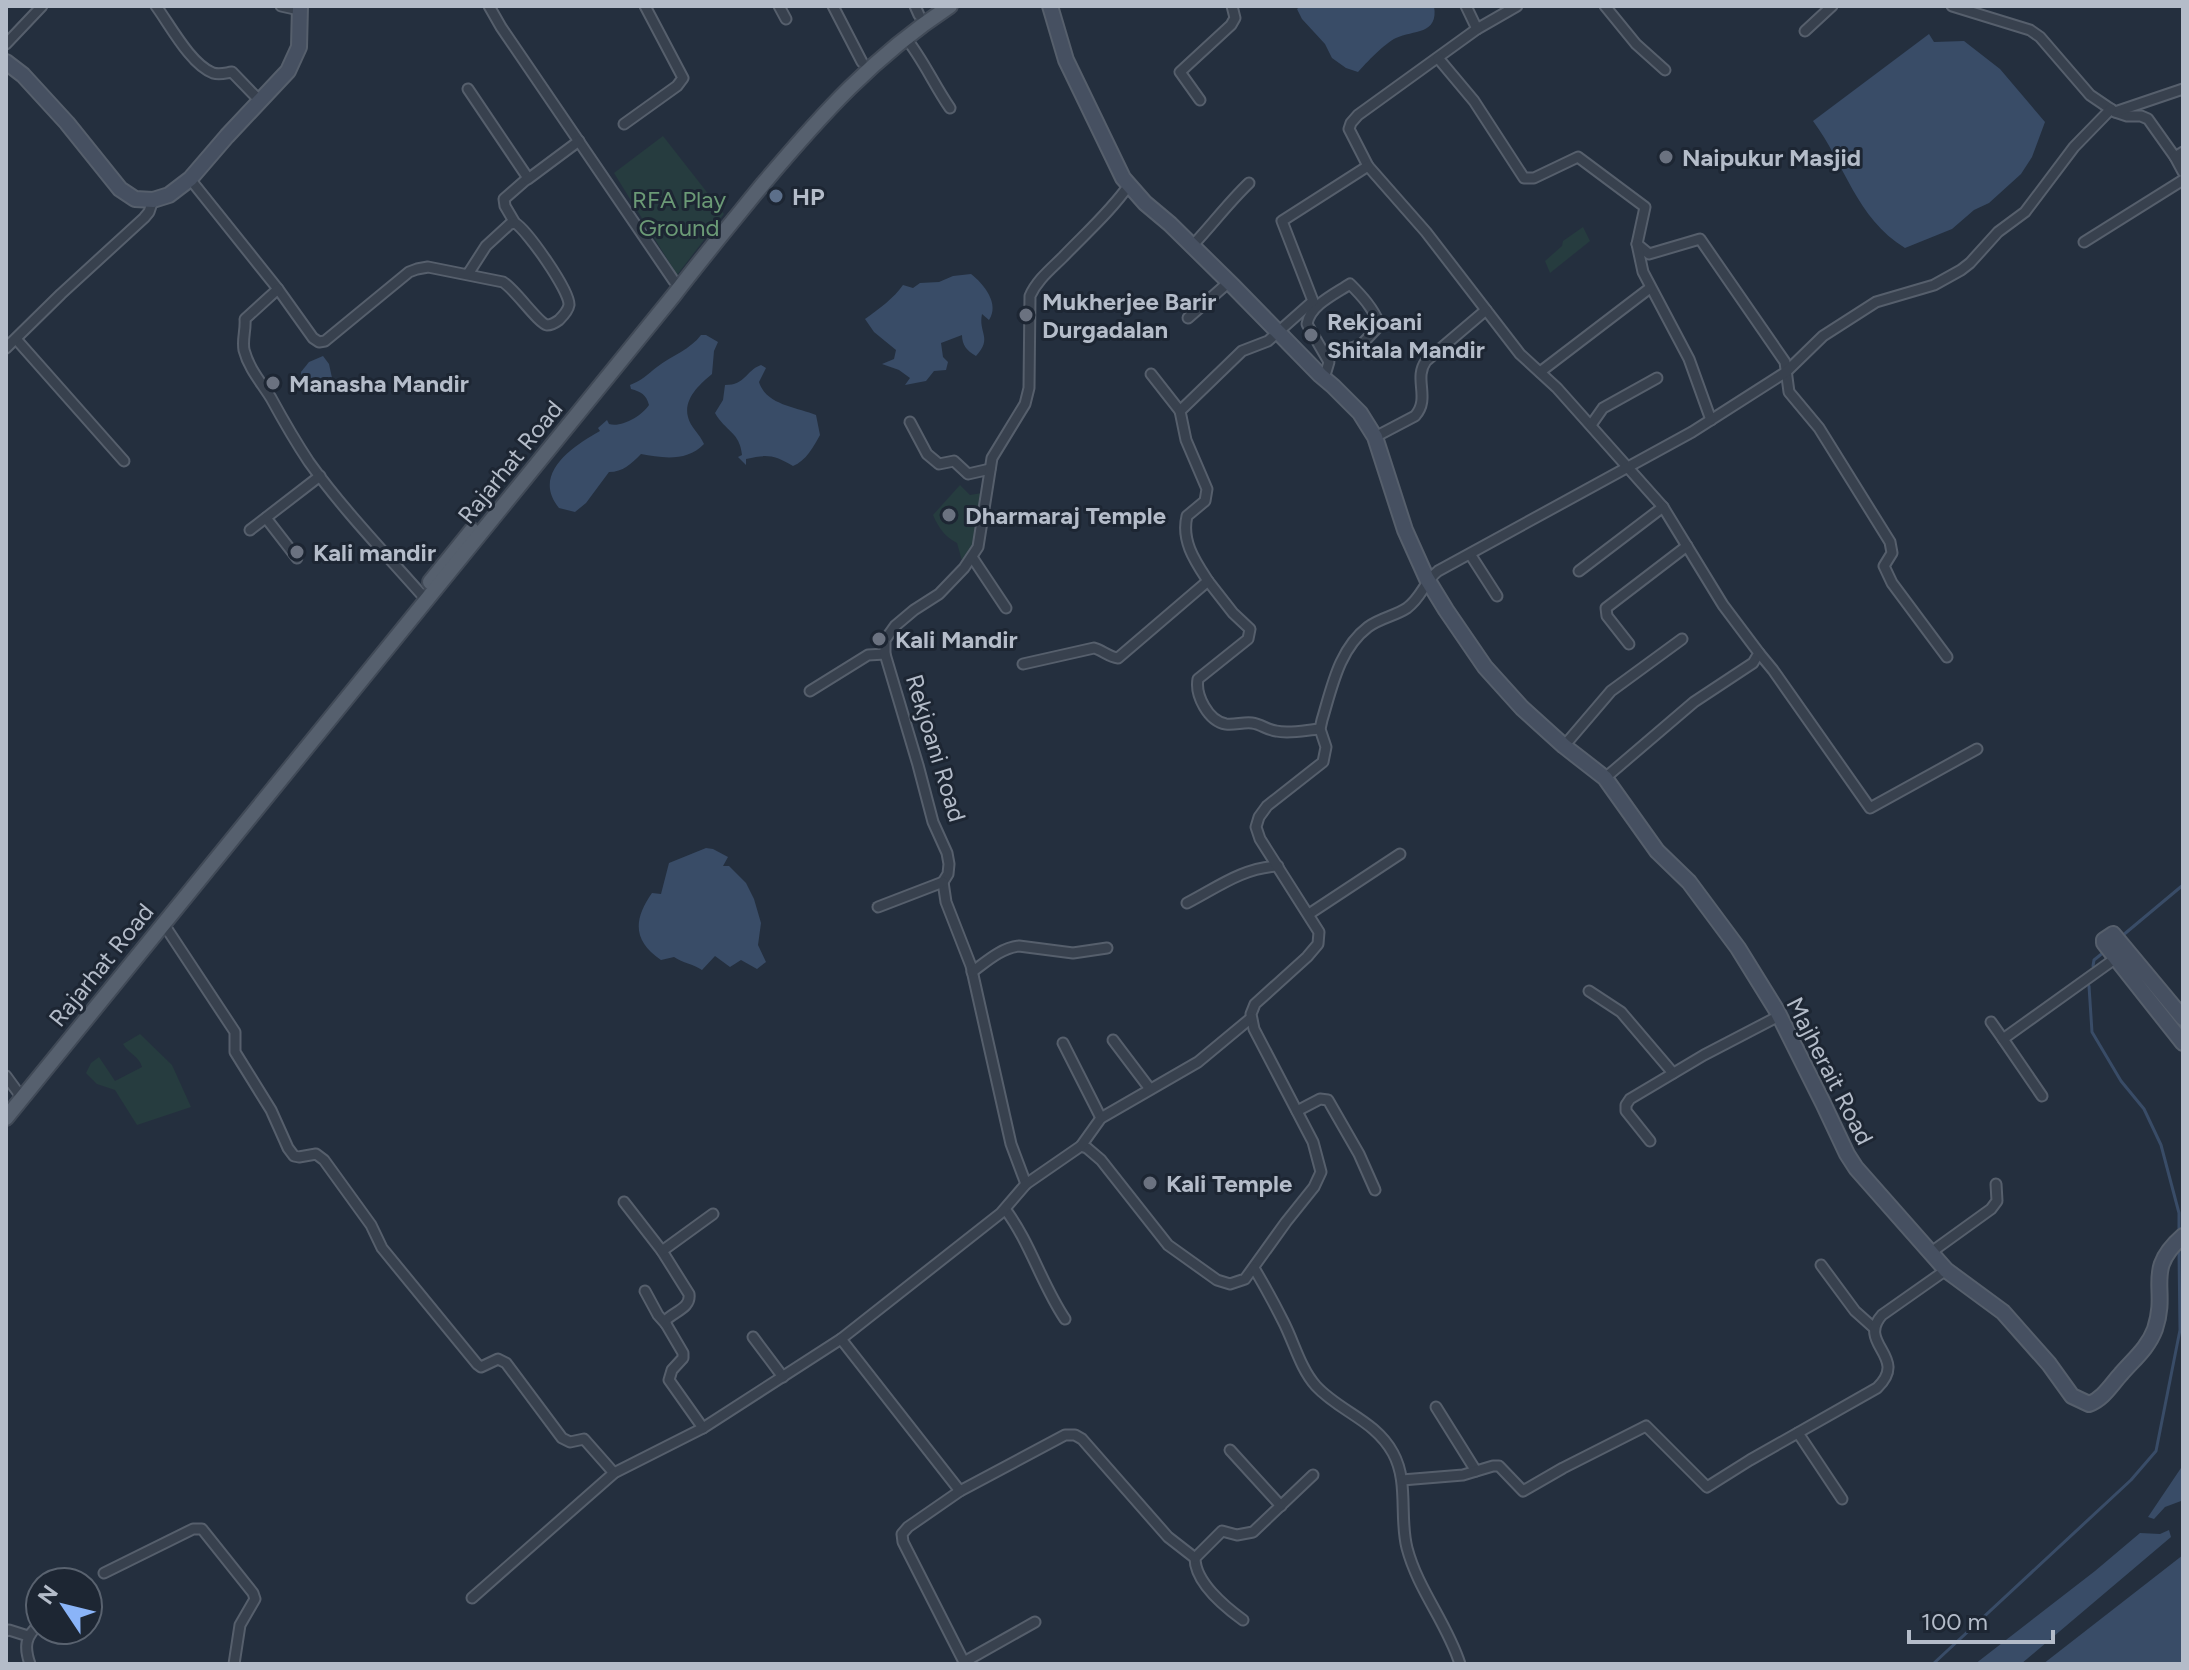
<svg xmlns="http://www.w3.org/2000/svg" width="2189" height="1670" font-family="Figtree,sans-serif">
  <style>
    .green { fill: #263c3f }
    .water { fill: #394c67 }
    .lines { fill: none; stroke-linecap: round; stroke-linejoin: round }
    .stream { stroke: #394c67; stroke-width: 3 }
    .street-casing { stroke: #565f6c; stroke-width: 13 }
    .secondary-casing { stroke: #565f6c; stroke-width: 18 }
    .primary-casing { stroke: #414a57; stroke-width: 18 }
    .street { stroke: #38414e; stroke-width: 9 }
    .secondary { stroke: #465061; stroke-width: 14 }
    .primary { stroke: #56606e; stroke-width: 14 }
    .worship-dot { fill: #6b7280; stroke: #1d2633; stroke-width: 3 }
    .service-dot { fill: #5c6f8a; stroke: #1d2633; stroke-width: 3 }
    .labels { text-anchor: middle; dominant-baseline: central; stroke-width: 6; stroke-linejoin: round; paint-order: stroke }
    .poi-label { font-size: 24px; font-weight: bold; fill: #b4bcc9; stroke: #1d2633; text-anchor: start }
    .park-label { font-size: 24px; fill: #6b9a76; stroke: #1d2633 }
    .street-label { font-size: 24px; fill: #b4bcc9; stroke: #1d2633 }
  </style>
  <rect width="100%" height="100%" fill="#242f3e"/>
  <g class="green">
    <polygon points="663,136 724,214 677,275 614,173"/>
    <polygon points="1583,227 1590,241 1550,273 1545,261 1562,246 1563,241"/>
    <path d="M960,485L970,495L988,492L978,547L964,568L957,543C945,537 938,527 933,515Z"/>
    <path d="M140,1034L172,1065L191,1107L137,1125L115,1090L97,1084L86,1073L91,1063L99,1057L115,1081L142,1067C139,1056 129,1054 123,1044Z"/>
  </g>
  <g class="water">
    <path d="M1301,6H1434C1439,35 1413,30 1396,38C1385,43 1366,63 1358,72L1346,68L1332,58L1325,44L1302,19L1297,9Z"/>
    <path d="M1929,34L1934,42L1964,41L2000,69L2045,122L2032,157L2021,174L1989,203L1974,210L1952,229L1905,248C1856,218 1845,164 1813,121Z"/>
    <path d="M971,274C984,284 1000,304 989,320L982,314C978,333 993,338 976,356C967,351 962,345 962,335L941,343L943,357L948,362L946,370L934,371L926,381L905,385L910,378L899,370L882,364L894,359L896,350L874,332L865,319C879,309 894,298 903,285L913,288L920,283L939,282L953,276Z"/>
    <path d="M701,335H706L718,342L714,351L712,374C700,384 683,399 688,417C690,427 700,434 704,444C687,462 662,458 641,454C631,464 623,472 609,472L586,503L575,512L559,508C531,474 573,446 600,431L598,428L607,420L609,424C621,428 642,416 649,405C646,394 641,392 631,389L630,385C641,381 648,374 657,367C671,356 691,349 701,335Z"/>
    <polygon points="323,356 329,364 334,387 326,394 312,395 302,382 301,372 309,362"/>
    <path d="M761,365L766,368L759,382C766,405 797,407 816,415L820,435C814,446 806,461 793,466C774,455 767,454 746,459V465L738,457L742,455C740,432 725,431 715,413L723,400L725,385C746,385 745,371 761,365Z"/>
    <path d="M706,848L713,849L728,857L723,866H729L746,883L754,899L761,923L758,945L766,962L757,969L741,960L730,967L715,956L702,970C693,964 683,963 674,957L661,960C633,941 633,920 652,893L661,894L669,863Z"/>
    <polygon points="2183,1465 2183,1498 2181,1501 2165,1507 2154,1519 2148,1517"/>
    <polygon points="2169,1530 2171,1537 2021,1664 1975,1664 2095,1571 2140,1533 2160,1534"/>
    <polygon points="2183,1555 2183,1664 2043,1664"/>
  </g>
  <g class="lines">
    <g class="stream">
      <polyline points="2122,936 2183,885"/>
      <polyline points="2093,966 2094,960 2104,952"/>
      <polyline points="2089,986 2092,1032 2121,1081 2144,1109 2161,1145 2179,1213 2179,1229"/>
      <polyline points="1933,1664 2131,1480 2156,1451 2180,1330 2179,1250"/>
    </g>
    <defs>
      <g id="street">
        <path d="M156,6C170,25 191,65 213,73C220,75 225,73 232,72L260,101"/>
        <polyline points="281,6 299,10"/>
        <polyline points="489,6 501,27 674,281"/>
        <polyline points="779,6 786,19"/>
        <polyline points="833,6 862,62"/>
        <polyline points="915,6 919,15"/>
        <polyline points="1466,6 1477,29 1517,6"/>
        <polyline points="1605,6 1636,44 1665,70"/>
        <polyline points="1952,6 2030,30 2040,37 2090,95 2115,112 2127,116 2141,116 2148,119 2175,157"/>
        <polyline points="1477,29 1358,115 1351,123 1349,129 1368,166 1426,232 1520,354 1557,388 1663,507 1723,605 1759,653 1753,663 1694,702 1605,778"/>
        <polyline points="1805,31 1832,6"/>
        <path d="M905,37C923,59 934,85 950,108"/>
        <polyline points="6,44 42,6"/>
        <polyline points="1438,58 1474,101 1524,178 1534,178 1578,157 1645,207 1637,244 1649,254 1700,239 1785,362 1789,392 1819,428 1890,542 1892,553 1884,566 1892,583 1947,657"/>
        <polyline points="468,89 528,178 504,199 505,206 515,223"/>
        <polyline points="1200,100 1180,72 1231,25 1235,18 1232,6"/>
        <polyline points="2115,112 2183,89"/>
        <polyline points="624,124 677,86 683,78 645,6"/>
        <polyline points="2183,152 2175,157 2183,172"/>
        <path d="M190,179L278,289L313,338L319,342L325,341L409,272L417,269L428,267L503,282C515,289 538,323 547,325C552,325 555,323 559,320C563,316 568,311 569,305C570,291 527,230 515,223L510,224L486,246L468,274"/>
        <polyline points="528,179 579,141"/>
        <polyline points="2084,242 2183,180"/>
        <polyline points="1637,244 1643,272 1689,359 1711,420"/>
        <path d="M1192,246C1212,225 1228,203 1249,183"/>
        <path d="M278,289L245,319C246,330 242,339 244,350C249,369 261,382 271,398C283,420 295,441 309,462C342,508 383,551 421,594"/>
        <polyline points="1188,318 1229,282"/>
        <polyline points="16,339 124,461"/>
        <polyline points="6,348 61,294 144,218 149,212 153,200"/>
        <polyline points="1540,372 1650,288"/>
        <polyline points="1151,374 1180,411"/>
        <path d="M1320,375L1326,372L1329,362L1307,324C1310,305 1335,294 1350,284C1362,296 1373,308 1380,325L1361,345L1326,356"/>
        <polyline points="910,422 927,454 939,464 954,461 968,474 990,469"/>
        <polyline points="1591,425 1603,408 1657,378"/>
        <path d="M1375,437L1415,416C1431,398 1413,379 1426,361L1486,310"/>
        <polyline points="266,518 297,558"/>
        <polyline points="250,530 320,476"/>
        <polyline points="1470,554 1497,596"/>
        <polyline points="972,557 1006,608"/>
        <polyline points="1579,571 1663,507"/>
        <path d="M1208,581L1233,613L1250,629L1248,639L1198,679C1195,695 1208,721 1226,724C1235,725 1243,722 1252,723C1261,724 1267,730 1276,731C1290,734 1306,730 1320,729"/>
        <polyline points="1629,644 1607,616 1606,608 1687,546"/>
        <polyline points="1759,653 1773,670 1870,808 1977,749"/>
        <path d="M1023,664L1094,648C1102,650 1109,657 1118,658L1208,581C1195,561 1181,541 1187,516L1205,501L1207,489L1186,440L1180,411L1242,351L1268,341L1313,301L1282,221L1368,166"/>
        <polyline points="810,691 868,655 885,654"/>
        <polyline points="1564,746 1611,691 1682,639"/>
        <path d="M943,882L948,874L949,864L947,853L933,822L918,765L885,654V640L895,626L914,610L939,594L964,568L978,547L992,458L1025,404L1029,388L1030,296C1037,280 1051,269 1063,257C1085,234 1111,211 1129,185"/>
        <polyline points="943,882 946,902 971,966 1011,1144 1026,1184"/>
        <path d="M1187,903C1218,887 1242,868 1278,866"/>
        <polyline points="878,907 943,882"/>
        <polyline points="1309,914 1400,854"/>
        <polyline points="163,923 235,1032 235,1052 271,1110 288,1148 294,1156 299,1157 316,1154 324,1160 371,1225 382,1248 477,1364 481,1367 498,1359 506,1363 562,1438 570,1442 584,1439 614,1473"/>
        <path d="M972,972C987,961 1001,948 1019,946L1073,953L1107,948"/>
        <polyline points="1589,991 1621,1012 1673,1073"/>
        <polyline points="1991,1022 2003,1039"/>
        <polyline points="1113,1040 1150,1089"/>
        <polyline points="1063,1043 1101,1118"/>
        <polyline points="6,1076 22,1098"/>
        <polyline points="2042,1096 2003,1039 2116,958"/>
        <polyline points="1297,1111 1320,1099 1328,1100 1359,1154 1375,1190"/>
        <polyline points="1650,1141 1626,1111 1626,1105 1630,1099 1704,1055 1779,1016"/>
        <path d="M1081,1146L1087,1148L1101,1160L1168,1245L1217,1280L1230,1284L1245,1279L1286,1222L1314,1187L1321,1172L1313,1142L1254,1029L1251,1014L1255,1004L1307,957L1318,944L1319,932L1260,839L1256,827L1259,817L1267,806L1323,762L1326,747L1320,729L1322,720C1332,687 1339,649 1368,627C1380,618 1395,616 1407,608C1422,597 1424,582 1438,571L1692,432L1786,372L1823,336L1876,302L1934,285L1961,270L1970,263L1998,232L2025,212L2074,147L2111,109"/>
        <path d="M624,1202L662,1251L689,1294C691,1308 675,1311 666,1320V1324L683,1353V1358L672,1370L669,1380L703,1428"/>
        <path d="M1005,1209C1030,1242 1042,1285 1065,1319"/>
        <polyline points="662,1251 713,1214"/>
        <polyline points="1930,1253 1991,1209 1997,1201 1996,1184"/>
        <polyline points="1821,1265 1855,1311 1874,1328"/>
        <path d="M1254,1268C1264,1285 1274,1303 1283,1321C1294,1342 1300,1368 1316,1386C1340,1412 1375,1420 1393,1453C1409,1482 1399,1517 1407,1548C1418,1590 1447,1623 1460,1664"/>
        <polyline points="645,1291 658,1315 666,1324"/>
        <polyline points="753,1337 783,1377"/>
        <polyline points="841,1339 960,1491"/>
        <polyline points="1436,1407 1476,1471"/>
        <polyline points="1798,1433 1842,1499"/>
        <polyline points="1230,1450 1281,1506"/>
        <path d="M1402,1480L1463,1475L1493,1466H1499L1523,1491L1563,1468L1646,1426L1707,1487L1750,1460L1877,1388C1910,1357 1856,1344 1882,1315L1946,1270"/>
        <polyline points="104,1573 193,1529 202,1529 253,1593 255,1599 240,1625 234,1664"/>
        <polyline points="472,1598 614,1473 703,1428 841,1339 1001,1213 1026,1184 1081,1146 1101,1118 1198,1062 1251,1018"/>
        <path d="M1243,1620C1225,1607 1195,1582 1195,1558L1222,1531L1237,1535L1253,1532L1313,1475"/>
        <polyline points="6,1631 9,1630 28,1636"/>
        <polyline points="964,1662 1035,1622"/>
        <path d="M30,1664C24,1647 25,1636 40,1624"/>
        <polyline points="965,1664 903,1542 902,1534 908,1527 960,1491 1065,1435 1075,1435 1082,1439 1168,1537 1195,1558"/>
      </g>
      <g id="secondary">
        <path d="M1050,6L1066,60L1123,178L1145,203L1170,224L1233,286L1320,375L1333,386L1360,413L1375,437L1405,530L1427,579L1446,610L1485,667L1522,708L1564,746L1605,778L1657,851L1689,882L1738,948L1777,1011L1823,1103L1847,1154L1856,1168L1946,1270L2003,1312L2049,1364L2072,1396L2089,1404C2103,1399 2111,1385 2121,1374C2134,1359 2148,1348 2155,1329C2169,1287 2143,1271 2183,1236"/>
        <polyline points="6,62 23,75 67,123 120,189 135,199 153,200 169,195 190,179 227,136 288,71 299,47 300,6"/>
        <polyline points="2183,1018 2113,934 2104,940 2104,943 2183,1043"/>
      </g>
      <g id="primary">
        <polyline points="430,582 472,530"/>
        <path d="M6,1118L674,295C703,257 733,221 763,184C822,114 873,57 950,6"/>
      </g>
    </defs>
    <use href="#street" class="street-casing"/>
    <use href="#secondary" class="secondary-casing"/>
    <use href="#primary" class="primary-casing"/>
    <use href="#street" class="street"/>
    <use href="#secondary" class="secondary"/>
    <use href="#primary" class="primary"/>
  </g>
  <g class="worship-dot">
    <circle cx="1666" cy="157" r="8"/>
    <circle cx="1026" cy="315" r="8"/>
    <circle cx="1311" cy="335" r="8"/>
    <circle cx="273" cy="383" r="8"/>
    <circle cx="949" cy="515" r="8"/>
    <circle cx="297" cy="552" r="8"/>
    <circle cx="879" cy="639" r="8"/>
    <circle cx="1150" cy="1183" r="8"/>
  </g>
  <circle class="service-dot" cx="776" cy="196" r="8"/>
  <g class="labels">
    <g class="poi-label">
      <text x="1682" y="157">Naipukur Masjid</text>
      <text x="792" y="196">HP</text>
      <text x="1042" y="301">Mukherjee Barir<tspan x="1042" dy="28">Durgadalan</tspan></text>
      <text x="1327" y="321">Rekjoani<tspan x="1327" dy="28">Shitala Mandir</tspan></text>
      <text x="289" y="383">Manasha Mandir</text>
      <text x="965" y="515">Dharmaraj Temple</text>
      <text x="313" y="552">Kali mandir</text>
      <text x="895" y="639">Kali Mandir</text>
      <text x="1166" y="1183">Kali Temple</text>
    </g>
    <g class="park-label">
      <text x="679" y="199">RFA Play<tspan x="679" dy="28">Ground</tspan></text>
    </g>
    <g class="street-label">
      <text transform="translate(510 462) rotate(-51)">Rajarhat Road</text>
      <text transform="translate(936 748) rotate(73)">Rekjoani Road</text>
      <text transform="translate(101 965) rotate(-51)">Rajarhat Road</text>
      <text transform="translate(1830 1071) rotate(63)">Majherait Road</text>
    </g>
  </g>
  <rect width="2189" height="1670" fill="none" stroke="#b4bcc9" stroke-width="16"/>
  <g transform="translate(64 1606) rotate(305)"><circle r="38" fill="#1d2633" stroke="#59626f" stroke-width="2"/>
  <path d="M0-6L14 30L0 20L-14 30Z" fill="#8ab4f8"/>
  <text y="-12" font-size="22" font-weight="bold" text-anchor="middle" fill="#b4bcc9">N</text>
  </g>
  <path d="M1909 1630v12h144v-12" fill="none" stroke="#b4bcc9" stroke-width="4"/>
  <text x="1921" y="1630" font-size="24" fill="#b4bcc9" stroke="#1d2633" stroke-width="6" paint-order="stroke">100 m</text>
</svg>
